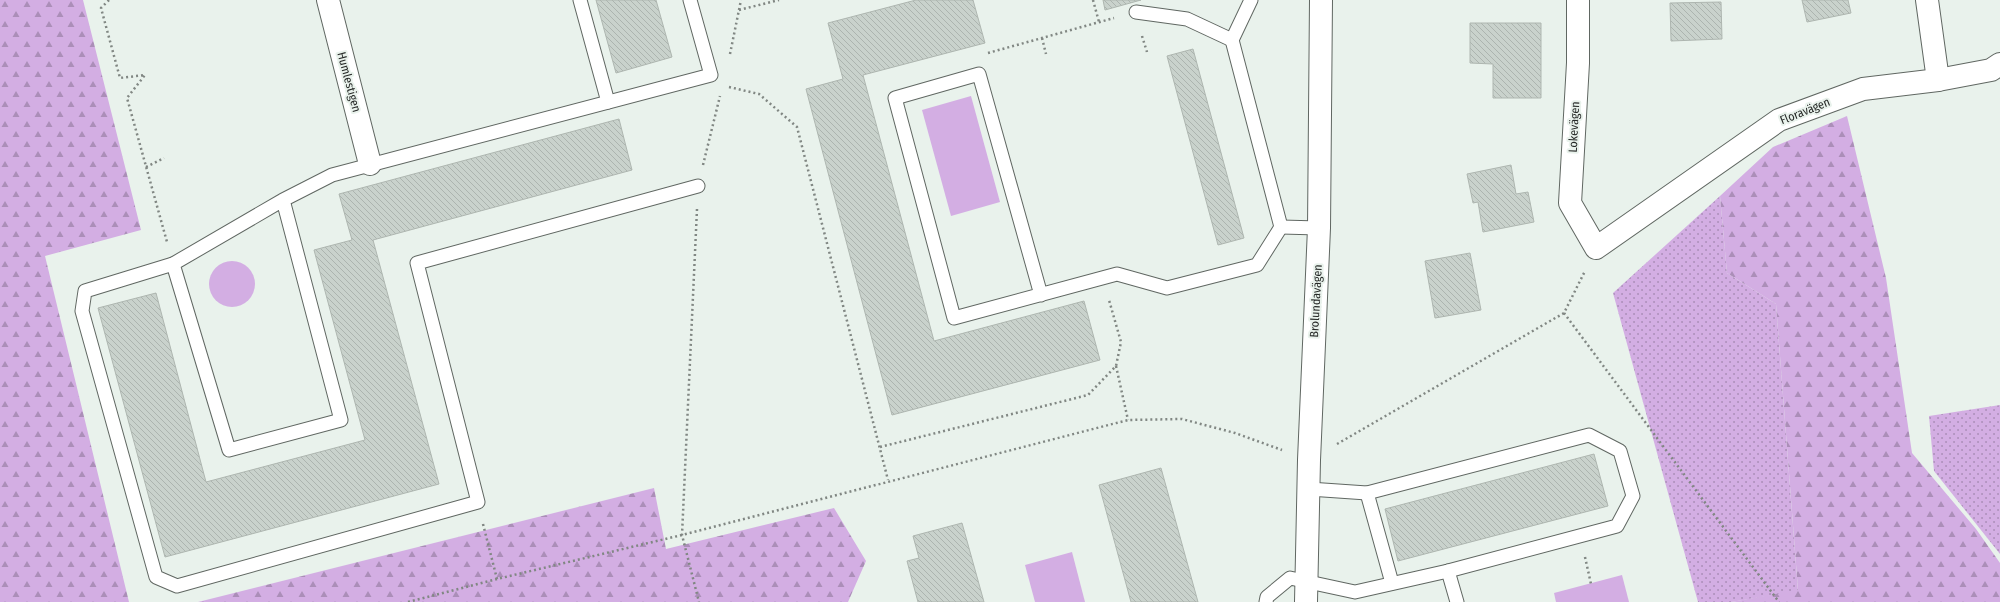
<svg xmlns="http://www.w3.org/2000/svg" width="2000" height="602" font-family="'Fira Sans Condensed',sans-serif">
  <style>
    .grass { fill: url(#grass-dots) }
    .forest { fill: url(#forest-firs) }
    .park { fill: #d3aee3 }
    .building { fill: url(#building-back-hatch); stroke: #aeb6b0 }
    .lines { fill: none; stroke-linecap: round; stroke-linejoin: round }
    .lane-casing { stroke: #606762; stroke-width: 15 }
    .street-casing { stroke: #606762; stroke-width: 24 }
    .path { stroke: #818783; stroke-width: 2.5; stroke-dasharray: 2 3; stroke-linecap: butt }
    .lane { stroke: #fff; stroke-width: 13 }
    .street { stroke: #fff; stroke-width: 22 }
    .labels { text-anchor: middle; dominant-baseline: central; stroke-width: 4; stroke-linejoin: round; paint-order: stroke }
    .street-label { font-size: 12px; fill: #262927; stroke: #e9f2ec }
  </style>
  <defs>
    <pattern id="grass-dots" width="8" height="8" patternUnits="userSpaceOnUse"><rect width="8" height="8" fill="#d3aee3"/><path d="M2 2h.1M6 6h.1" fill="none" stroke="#ab8eb8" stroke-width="1.8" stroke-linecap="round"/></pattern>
    <pattern id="forest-firs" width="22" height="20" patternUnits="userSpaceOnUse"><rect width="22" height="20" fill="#d3aee3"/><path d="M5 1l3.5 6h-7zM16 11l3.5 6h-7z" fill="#ab8eb8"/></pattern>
    <pattern id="building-back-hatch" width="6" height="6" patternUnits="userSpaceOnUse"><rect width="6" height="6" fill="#c9d2cc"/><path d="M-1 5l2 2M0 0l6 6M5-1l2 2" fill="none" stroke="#acb4af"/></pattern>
  </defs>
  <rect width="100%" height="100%" fill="#e9f2ec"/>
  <g class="grass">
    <polygon points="1720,196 1727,273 1776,304 1798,591 1731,602 1698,602 1613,293"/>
    <polygon points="2000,405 2000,554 1934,471 1929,416"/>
  </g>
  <g class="forest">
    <polygon points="0,0 83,0 141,230 45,256 129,602 0,602"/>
    <polygon points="1847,116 1886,278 1912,453 1976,529 2000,563 2000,602 1731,602 1798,590 1776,304 1727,273 1720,196 1773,147"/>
    <polygon points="654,488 666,549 834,508 866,561 848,602 198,602"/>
  </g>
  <g class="park">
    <polygon points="971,96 1000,202 951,216 922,110"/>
    <circle cx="232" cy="284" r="23"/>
    <polygon points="1072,552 1085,602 1035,602 1025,565"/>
    <polygon points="1622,575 1629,602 1556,602 1554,593"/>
  </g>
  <g class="building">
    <polygon points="596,0 656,0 672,57 616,73"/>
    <polygon points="916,0 973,0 985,43 863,75 934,341 1084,301 1100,360 892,415 806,89 843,79 828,23"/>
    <polygon points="1103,0 1141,0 1105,10"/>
    <polygon points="1802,0 1848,0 1851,13 1807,22"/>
    <polygon points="1721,2 1722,39 1671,41 1670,3"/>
    <polygon points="1470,23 1541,23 1541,98 1493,98 1493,64 1470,63"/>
    <polygon points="1193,49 1244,238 1218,245 1167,56"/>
    <polygon points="619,119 632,170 373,240 439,484 165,557 98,308 156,293 206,482 365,440 314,250 352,240 339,194"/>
    <polygon points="1511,165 1516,194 1528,192 1534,222 1483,232 1478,202 1473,203 1467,174"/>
    <polygon points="1470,253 1481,310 1435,318 1425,261"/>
    <polygon points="1594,454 1608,506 1398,561 1385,509"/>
    <polygon points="1161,468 1198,602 1131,602 1099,485"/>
    <polygon points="962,523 984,602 918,602 907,561 919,558 913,536"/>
  </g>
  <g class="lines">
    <defs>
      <g id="lane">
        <polyline points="580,0 608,102"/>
        <polyline points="1136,12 1187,19 1232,40"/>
        <polyline points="283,200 341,420 229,450 173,264 283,200 332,175 711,75 690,0"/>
        <polyline points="1281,227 1319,228"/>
        <polyline points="173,264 85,291 82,311 156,577 177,586 478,502 417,263 698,186"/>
        <polyline points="1041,295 979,74 895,98 954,318 1117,274 1167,288 1257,265 1281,227 1232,40 1251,0"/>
        <polyline points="1367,493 1392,583"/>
        <polyline points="1448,571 1457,602"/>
        <polyline points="1266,602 1267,597 1290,578 1355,592 1448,571 1617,526 1633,496 1620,451 1589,435 1367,493 1309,489"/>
      </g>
      <g id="street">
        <polyline points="328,0 370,164"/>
        <polyline points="1578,0 1578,63 1570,203 1596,248 1779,120 1863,89 1938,80 1991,70 2000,64"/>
        <polyline points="1927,0 1938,80"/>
        <polyline points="1306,602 1309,460 1319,228 1321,0"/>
      </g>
    </defs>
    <use href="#lane" class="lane-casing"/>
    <use href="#street" class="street-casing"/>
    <g class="path">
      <polyline points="109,0 101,8 120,78 145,75 127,98 167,242"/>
      <polyline points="1093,0 1099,22"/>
      <polyline points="739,10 779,0"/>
      <polyline points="1142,36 1147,52"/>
      <polyline points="1042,38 1046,54"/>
      <polyline points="988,53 1114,18"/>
      <polyline points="730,54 741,0"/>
      <polyline points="729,87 759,94 797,127 888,480"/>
      <polyline points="703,165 720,96"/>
      <polyline points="146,167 164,158"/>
      <polyline points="697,209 682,535 699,602"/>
      <polyline points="1564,313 1779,602"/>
      <polyline points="1116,366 1128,420"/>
      <polyline points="1337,444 1564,313 1585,271"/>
      <polyline points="880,447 1088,395 1116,366 1121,342 1109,300"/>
      <polyline points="483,524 497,579"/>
      <polyline points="1585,557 1591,584"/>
      <polyline points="408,602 497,579 682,535 1128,420 1182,419 1235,433 1282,450"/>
    </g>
    <use href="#lane" class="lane"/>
    <use href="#street" class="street"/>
  </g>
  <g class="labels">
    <g class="street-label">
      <text transform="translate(349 82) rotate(75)">Humlestigen</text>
      <text transform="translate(1805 111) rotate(-22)">Floravägen</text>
      <text transform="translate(1574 127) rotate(-87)">Lokevägen</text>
      <text transform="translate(1316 301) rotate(-87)">Brolundavägen</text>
    </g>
  </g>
</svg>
